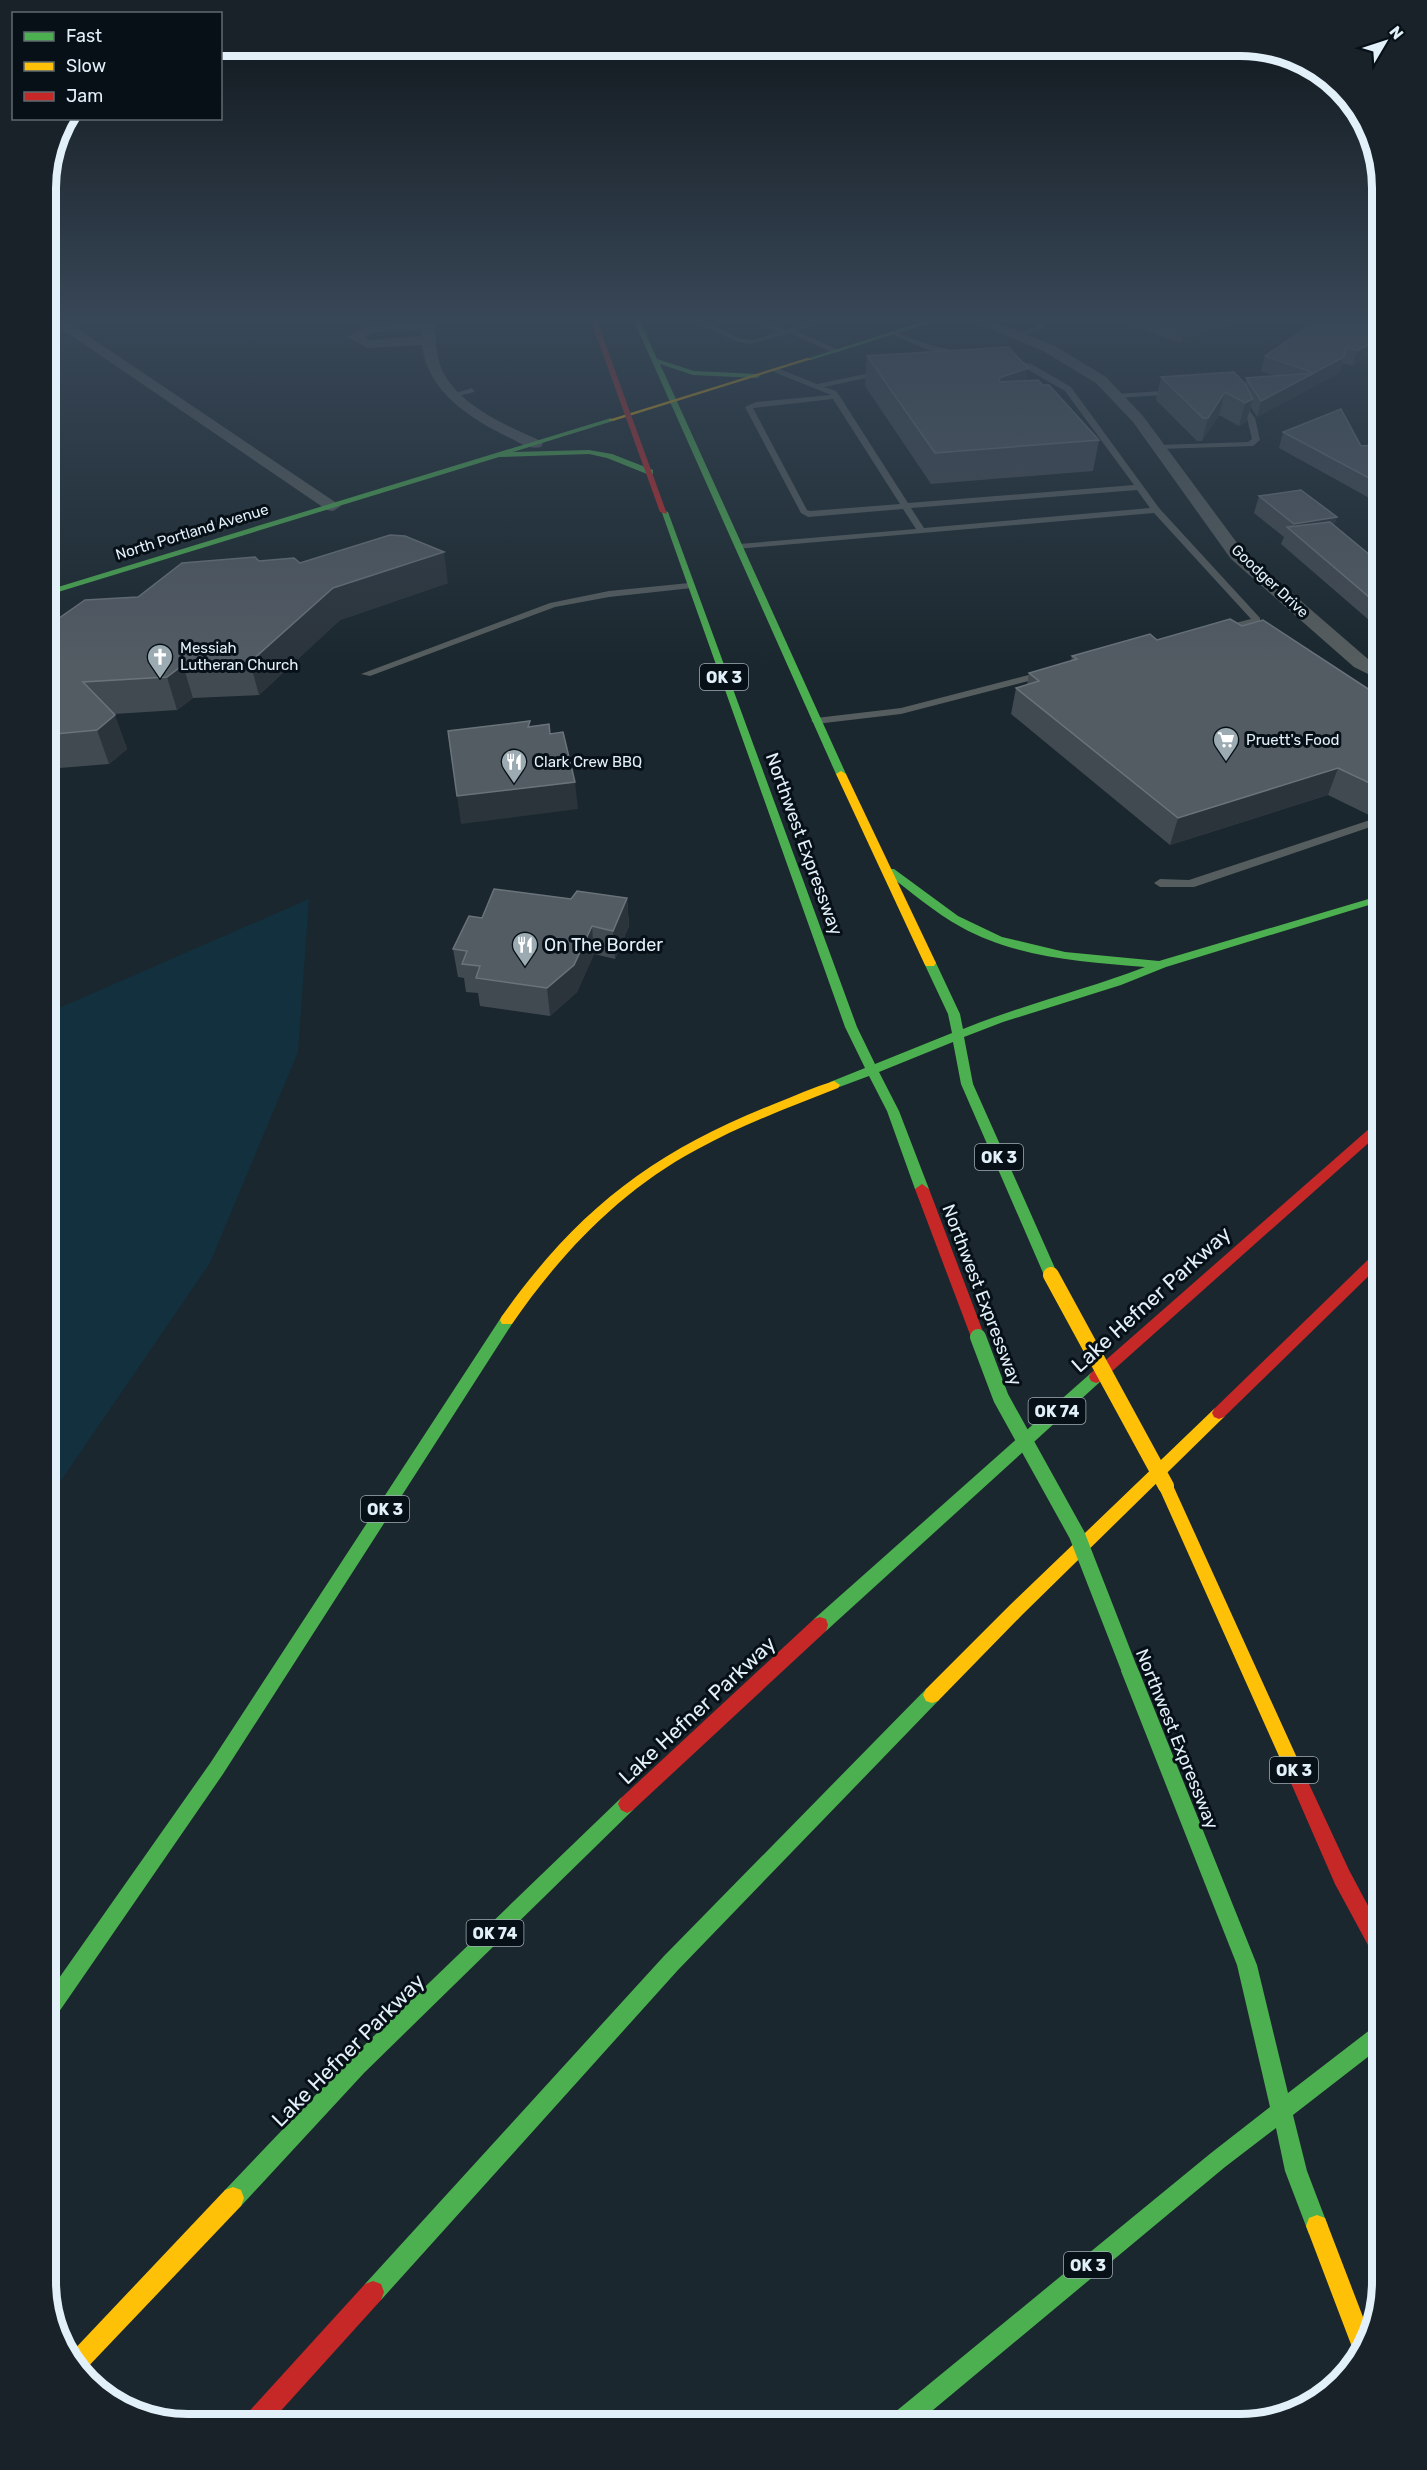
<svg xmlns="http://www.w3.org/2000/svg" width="1427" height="2470" font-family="Rubik,sans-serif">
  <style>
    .built { fill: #13303e }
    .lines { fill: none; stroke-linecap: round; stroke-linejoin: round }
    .lane { fill: #565d5e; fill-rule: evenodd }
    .street { fill: #565d5e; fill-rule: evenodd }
    .fast { fill: #4caf50; fill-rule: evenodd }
    .slow { fill: #ffc107; fill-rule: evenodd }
    .jam { fill: #c62828; fill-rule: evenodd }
    .fast-bridge { stroke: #4caf50; stroke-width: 16 }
    .slow-bridge { stroke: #ffc107; stroke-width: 16 }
    .wall { fill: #424a51 }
    .shaded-wall { fill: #2b343b }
    .building { fill: #535b63; stroke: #6a737a; stroke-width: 1.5 }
    .labels { text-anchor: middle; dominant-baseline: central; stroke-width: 6; stroke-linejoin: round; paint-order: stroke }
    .far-street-label { font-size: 15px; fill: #e2f0f9; stroke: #071016 }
    .far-poi-label { font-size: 15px; fill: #e2f0f9; stroke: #071016; text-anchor: start }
    .shield { fill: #071016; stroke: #a0adb5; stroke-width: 1.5 }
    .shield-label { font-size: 16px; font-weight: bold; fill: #e2f0f9 }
    .street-label { font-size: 18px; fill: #e2f0f9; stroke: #071016 }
    .poi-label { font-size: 18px; fill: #e2f0f9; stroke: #071016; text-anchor: start }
    .near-street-label { font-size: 21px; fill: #e2f0f9; stroke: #071016 }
    .rim { fill: none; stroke: #e2f0f9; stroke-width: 8 }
  </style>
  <rect width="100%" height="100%" fill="#1a272e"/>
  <polygon class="built" points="309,899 298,1052 210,1263 45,1504 45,1014"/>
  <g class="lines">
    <g class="lane">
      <path d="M699,321C715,321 731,340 749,340C758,340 769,335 778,332L754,321H763L786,330L813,321H823L797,331L841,351L834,353L790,333L750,344L738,342L703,326Z"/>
      <polygon points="1038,321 1044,321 1043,328 1016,338 1013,336 1038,326"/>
      <polygon points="893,331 933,346 971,354 967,356 928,350 891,334"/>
      <path d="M1005,358L1031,364L1071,387L1159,508L1260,618V622L1216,632V628L1251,619L1154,513L736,549V545L739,544L916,529L903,509L808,517L801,513L745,407L756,402L831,395L774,372L777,368L817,384L889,369V373L824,387L836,391L839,395L908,503L1134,485L1065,391L1025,368L1002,362ZM833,399L900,504L810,511L807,510L753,408ZM1137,490L1150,508L924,528L911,508Z"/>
      <polygon points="472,388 475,392 453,397 449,395"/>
      <polygon points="1176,390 1179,394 1116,398 1112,396 1116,394"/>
      <polygon points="1238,396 1255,418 1260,440 1253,446 1158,449 1154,447 1158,445 1248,442 1252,439 1247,418 1234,398"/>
      <polygon points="689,583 692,584 692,588 609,597 555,607 370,676 361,674 550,603 609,591"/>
      <polygon points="1048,670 1052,671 1052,675 901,714 816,724 811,721 816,718 901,708"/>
      <polygon points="1382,816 1382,823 1194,887 1160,887 1154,883 1160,879 1189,880"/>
    </g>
    <g class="street">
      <polygon points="50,321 66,321 341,506 333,511 327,510"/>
      <path d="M434,321C436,335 435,348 439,362C452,403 505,425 541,441L543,444L541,447C530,450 520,443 510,438C471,419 427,392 422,345L368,348L347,337L372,324ZM421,330V336L370,340L365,337L375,332Z"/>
      <polygon points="973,321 992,321 1053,345 1106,377 1143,416 1243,551 1368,659 1382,667 1382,681 1354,667 1231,559 1133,422 1096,383 1043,351"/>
      <polygon points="1382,398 1382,433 1376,431 1370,421 1374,403"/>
    </g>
    <g class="fast">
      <polygon points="634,321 640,321 657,359 694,371 757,374 760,376 757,378 693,375 660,364 846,774 844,776 836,774"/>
      <polygon points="926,321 936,321 811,360 806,359"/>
      <polygon points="611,418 613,421 513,452 589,450 612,454 653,470 653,474 647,474 607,458 589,454 499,457 45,596 45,591"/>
      <path d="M661,510L668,512L857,1027L875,1064L952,1033L948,1014L924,963L926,960H934L936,963L960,1014L963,1029C1022,1005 1085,990 1145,967C1082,962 1017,958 961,927C934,912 911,892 886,873V869H894L958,916L1002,937L1065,952L1159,961L1382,895V901L1166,967L1121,985L1003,1022L964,1037L973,1084L1058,1275L1056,1279H1046L1044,1275L961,1084L953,1042L879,1072L899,1111L929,1189L927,1192L922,1194L915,1189L887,1111L869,1076L834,1089L828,1085L830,1082L865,1068L845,1027Z"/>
      <polygon points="507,1314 512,1316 514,1320 512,1324 223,1774 52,2022 45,2025 45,1998 211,1762 502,1316"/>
      <polygon points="1096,1371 1101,1373 1103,1377 1101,1381 826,1631 820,1633 814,1631 812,1625 814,1619 1091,1373"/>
      <polygon points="1130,1663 1136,1665 1139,1671 1257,1965 1288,2093 1375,2026 1382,2023 1382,2046 1293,2115 1307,2171 1328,2226 1325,2234 1317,2237 1309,2234 1285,2171 1276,2128 1225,2167 915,2425 886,2425 889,2417 1211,2153 1270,2107 1237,1965 1121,1671 1124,1665"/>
      <polygon points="932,1687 938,1689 941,1695 938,1701 678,1970 381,2300 373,2303 365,2300 362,2292 365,2284 664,1956 926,1689"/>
      <polygon points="627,1795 633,1798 636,1804 633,1810 364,2073 241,2206 233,2209 225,2206 222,2198 225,2190 350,2059 621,1798"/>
    </g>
    <g class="slow">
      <polygon points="807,358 812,359 613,421 608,420"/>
      <polygon points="841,771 846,774 936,963 934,966 926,966 924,963 836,774"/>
      <path d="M834,1081L840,1085L838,1088C790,1107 741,1125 696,1150C621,1190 560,1254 512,1324H502L500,1320L502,1316C577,1210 654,1151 774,1104C794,1096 814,1087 834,1081Z"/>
      <polygon points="1219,1407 1224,1409 1226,1413 1224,1417 1022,1615 938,1701 932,1703 926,1701 923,1695 926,1689 1010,1605 1214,1409"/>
      <polygon points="1166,1479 1171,1481 1303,1771 1306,1777 1303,1783 1297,1786 1291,1783 1158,1486 1161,1481"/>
      <polygon points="233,2187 241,2190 244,2198 241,2206 83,2372 68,2356 225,2190"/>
      <polygon points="1317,2215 1325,2218 1368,2330 1360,2357 1355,2355 1352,2347 1306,2226 1309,2218"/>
    </g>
    <g class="jam">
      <polygon points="591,321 597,321 667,514 660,512"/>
      <polygon points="1382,1119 1382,1131 1101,1381 1096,1383 1091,1381 1089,1377 1091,1373 1378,1121"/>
      <polygon points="922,1184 929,1189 985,1337 983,1341 978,1343 973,1341 971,1337 915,1189"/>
      <polygon points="1382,1250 1382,1263 1224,1417 1219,1419 1214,1417 1212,1413 1214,1409 1377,1251"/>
      <polygon points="820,1617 826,1619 828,1625 826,1631 633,1810 627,1813 621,1810 618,1804 621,1798 814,1619"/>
      <polygon points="1297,1768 1303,1771 1349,1870 1382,1932 1382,1961 1375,1958 1335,1884 1291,1783 1288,1777 1291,1771"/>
      <polygon points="373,2281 381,2284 384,2292 381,2300 268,2425 241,2425 244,2417 365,2284"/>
    </g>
    <polyline class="fast-bridge" points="978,1337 1001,1398 1077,1535 1130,1671"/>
    <polyline class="slow-bridge" points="1051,1275 1166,1486"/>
  </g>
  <g class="wall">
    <polygon points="1118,321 1242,321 1180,343"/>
    <polygon points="1382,321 1352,366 1343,363 1339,373 1257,417 1251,407 1246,422 1239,426 1219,415 1202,441 1197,441 1156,400 1161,377 1245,383 1246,378 1275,376 1261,371 1265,356"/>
    <polygon points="867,356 1026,381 1099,440 1093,471 931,484 865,386"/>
    <polygon points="1283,432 1361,446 1379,449 1382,448 1382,505 1279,448"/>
    <polygon points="1259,496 1337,517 1334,525 1382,565 1382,627 1377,627 1281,544 1284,537 1254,513"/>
    <polygon points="300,563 448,583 340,620 259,695 193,698 177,710 114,714 127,749 109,764 47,769 45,767 45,628 138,597"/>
    <polygon points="1242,626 1382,698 1382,811 1369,815 1328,795 1170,845 1011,714 1016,688 1027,685 1029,673 1071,661 1072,656 1157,640"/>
    <polygon points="627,898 629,926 615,959 594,954 577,992 550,1016 480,1006 478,993 466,992 464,978 458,977 453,949 482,918 571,899"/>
  </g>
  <g class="shaded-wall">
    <polygon points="1185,321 1242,321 1180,343"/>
    <polygon points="1382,338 1382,350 1352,366 1357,351"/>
    <polygon points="1344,357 1339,373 1310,388 1314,373"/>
    <polygon points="1028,368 1023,398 995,408 999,378"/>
    <polygon points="1314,373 1309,389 1257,417 1261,401"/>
    <polygon points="1225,392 1219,415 1202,441 1208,418"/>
    <polygon points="1253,399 1246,422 1239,426 1245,403"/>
    <polygon points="1337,517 1331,534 1292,532 1294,524"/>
    <polygon points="444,552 448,583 340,620 259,695 250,662 333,588"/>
    <polygon points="1382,615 1382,627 1377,627"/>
    <polygon points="183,665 193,698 177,710 167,677"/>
    <polygon points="115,715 127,749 109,764 97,730"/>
    <polygon points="1338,768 1328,795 1170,845 1178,818"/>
    <polygon points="575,782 578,809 461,824 457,796"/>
    <polygon points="1382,787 1382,811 1369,815 1380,788"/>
    <polygon points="627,898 629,926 615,959 613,931"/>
    <polygon points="592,926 594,954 577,992 550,1016 547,988"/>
  </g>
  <g class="building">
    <polygon points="1316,321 1382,321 1382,338 1357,351 1346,347 1344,357 1314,373 1265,356"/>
    <polygon points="1008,347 1028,368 999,378 1000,382 1038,380 1043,385 1049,385 1099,440 935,453 867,356"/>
    <polygon points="1234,372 1245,384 1253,399 1245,403 1225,392 1208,418 1203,418 1161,377"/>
    <polygon points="1314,373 1261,401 1246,378"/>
    <polygon points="1341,409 1361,446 1374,445 1379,449 1382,448 1382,485 1283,432"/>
    <polygon points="1301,490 1337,517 1294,524 1259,496"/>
    <polygon points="1330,522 1382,565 1382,608 1287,527"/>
    <polygon points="390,535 405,536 444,552 333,588 250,662 183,665 167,677 83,682 115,715 97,730 45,735 45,628 85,600 138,597 182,563 255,557 259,561 294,558 300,563"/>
    <polygon points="1230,619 1242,626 1263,620 1382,698 1382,787 1380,788 1338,768 1178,818 1016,688 1039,681 1029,673 1077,659 1072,656 1150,634 1157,640"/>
    <polygon points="530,721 528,727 549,724 550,734 563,732 575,782 457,796 448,731"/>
    <polygon points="494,889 571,899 577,891 627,898 613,931 592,926 574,965 547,988 476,978 480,966 462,964 467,951 453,949 469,916 482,918"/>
  </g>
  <linearGradient id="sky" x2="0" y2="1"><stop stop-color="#0e1519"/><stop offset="0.48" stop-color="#384757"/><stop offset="1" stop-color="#384757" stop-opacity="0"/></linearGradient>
  <rect width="1427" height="667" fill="url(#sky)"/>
  <defs>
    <symbol id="church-pin" viewBox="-11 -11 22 30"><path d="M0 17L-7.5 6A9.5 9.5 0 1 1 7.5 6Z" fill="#9caab2" stroke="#071016"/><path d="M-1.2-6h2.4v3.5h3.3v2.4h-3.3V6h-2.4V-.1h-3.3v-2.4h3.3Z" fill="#fff"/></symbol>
    <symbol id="supermarket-pin" viewBox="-11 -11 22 30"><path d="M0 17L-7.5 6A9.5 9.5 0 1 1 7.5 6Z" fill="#9caab2" stroke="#071016"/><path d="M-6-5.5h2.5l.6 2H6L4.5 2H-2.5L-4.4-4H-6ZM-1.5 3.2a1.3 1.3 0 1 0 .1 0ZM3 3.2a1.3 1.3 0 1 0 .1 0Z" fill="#fff"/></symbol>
    <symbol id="restaurant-pin" viewBox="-11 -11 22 30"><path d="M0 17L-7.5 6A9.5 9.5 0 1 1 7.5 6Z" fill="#9caab2" stroke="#071016"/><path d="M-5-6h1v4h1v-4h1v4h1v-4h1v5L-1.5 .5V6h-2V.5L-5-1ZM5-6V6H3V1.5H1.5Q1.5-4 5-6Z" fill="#fff"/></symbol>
  </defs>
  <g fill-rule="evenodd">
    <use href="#church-pin" x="145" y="642" width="30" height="40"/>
    <use href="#supermarket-pin" x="1211" y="725" width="30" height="40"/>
    <use href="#restaurant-pin" x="499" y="747" width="30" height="40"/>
    <use href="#restaurant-pin" x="510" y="930" width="30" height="40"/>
  </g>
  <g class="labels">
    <g class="far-street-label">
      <text transform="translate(192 532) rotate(-17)">North Portland Avenue</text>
      <text transform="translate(1270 581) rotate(43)">Goodger Drive</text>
    </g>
    <g class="far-poi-label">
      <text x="180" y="648">Messiah<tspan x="180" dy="17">Lutheran Church</tspan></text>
      <text x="1246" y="740">Pruett's Food</text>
      <text x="534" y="762">Clark Crew BBQ</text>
    </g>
    <g class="shield">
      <rect x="700" y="664" width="48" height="26" rx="4.5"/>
      <rect x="975" y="1144" width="48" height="26" rx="4.5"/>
      <rect x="1028.5" y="1398" width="57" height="26" rx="4.5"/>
      <rect x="361" y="1496" width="48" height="26" rx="4.5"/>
      <rect x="1270" y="1757" width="48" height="26" rx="4.5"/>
      <rect x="466.5" y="1920" width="57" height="26" rx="4.5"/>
      <rect x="1064" y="2252" width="48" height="26" rx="4.5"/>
    </g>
    <g class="shield-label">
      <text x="724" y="677">OK 3</text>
      <text x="999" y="1157">OK 3</text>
      <text x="1057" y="1411">OK 74</text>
      <text x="385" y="1509">OK 3</text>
      <text x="1294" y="1770">OK 3</text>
      <text x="495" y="1933">OK 74</text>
      <text x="1088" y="2265">OK 3</text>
    </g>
    <g class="street-label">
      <text transform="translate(804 844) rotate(70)">Northwest Expressway</text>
      <text transform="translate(982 1295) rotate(69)">Northwest Expressway</text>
      <text transform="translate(1177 1739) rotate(68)">Northwest Expressway</text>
    </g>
    <g class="poi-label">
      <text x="544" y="945">On The Border</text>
    </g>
    <g class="near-street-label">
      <text transform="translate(1151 1299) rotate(-42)">Lake Hefner Parkway</text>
      <text transform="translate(697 1710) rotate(-43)">Lake Hefner Parkway</text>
      <text transform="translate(348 2050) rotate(-45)">Lake Hefner Parkway</text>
    </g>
  </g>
  <path d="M0 0H1427V2470H0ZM188 56H1240A132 132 0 0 1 1372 188V2282A132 132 0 0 1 1240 2414H188A132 132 0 0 1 56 2282V188A132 132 0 0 1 188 56Z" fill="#192228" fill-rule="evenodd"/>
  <path class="rim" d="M188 56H1240A132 132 0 0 1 1372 188V2282A132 132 0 0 1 1240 2414H188A132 132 0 0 1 56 2282V188A132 132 0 0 1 188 56Z"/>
  <rect x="12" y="12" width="210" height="108" fill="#071016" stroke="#5f6a71" stroke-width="1.5"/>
  <rect x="24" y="32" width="30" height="9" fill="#4caf50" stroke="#5f6a71" stroke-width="1.5"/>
  <text x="66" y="42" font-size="18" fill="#e2f0f9">Fast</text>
  <rect x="24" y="62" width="30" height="9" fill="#ffc107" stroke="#5f6a71" stroke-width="1.5"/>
  <text x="66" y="72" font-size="18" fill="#e2f0f9">Slow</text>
  <rect x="24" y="92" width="30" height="9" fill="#c62828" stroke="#5f6a71" stroke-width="1.5"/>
  <text x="66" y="102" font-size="18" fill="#e2f0f9">Jam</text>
  <g transform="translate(1385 42) rotate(51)" stroke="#071016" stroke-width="4.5" paint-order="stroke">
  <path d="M0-4.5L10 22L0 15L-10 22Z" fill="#e2f0f9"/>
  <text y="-9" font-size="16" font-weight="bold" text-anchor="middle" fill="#e2f0f9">N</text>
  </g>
</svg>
